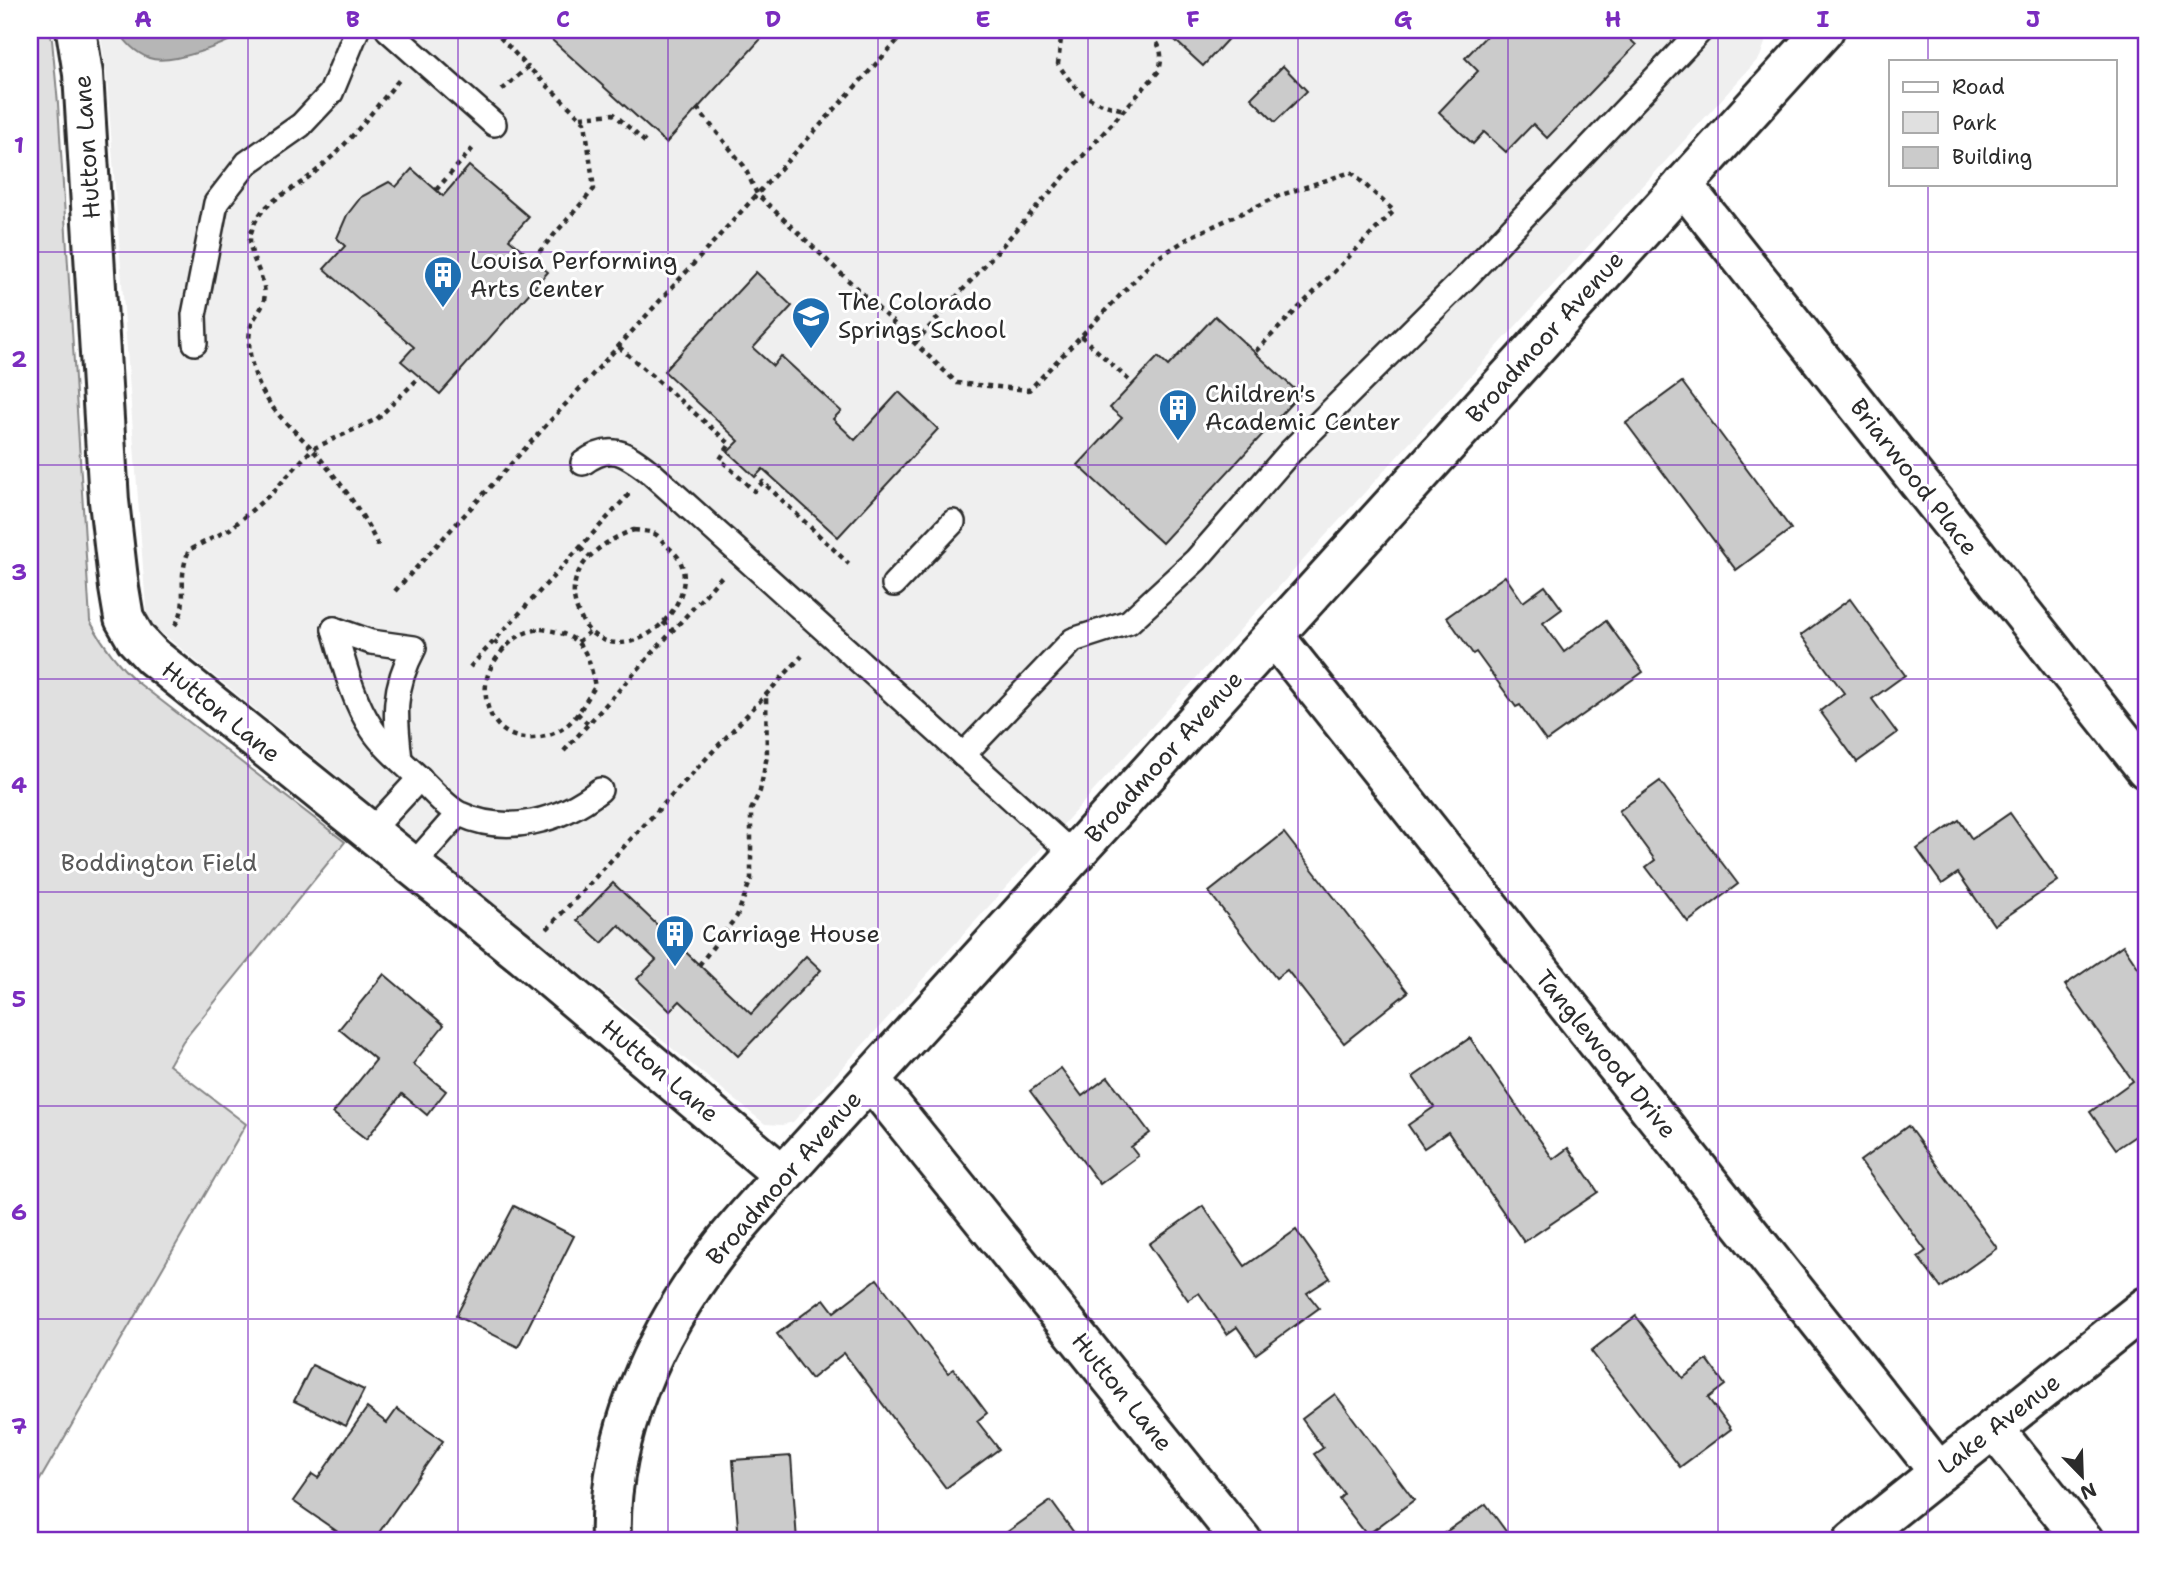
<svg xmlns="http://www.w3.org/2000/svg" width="2176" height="1571" font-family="'Shantell Sans',sans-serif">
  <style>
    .built { fill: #efefef }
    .green { fill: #e0e0e0; stroke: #868686; stroke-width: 2 }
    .water { fill: #b6b6b6; stroke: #7e7e7e; stroke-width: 2 }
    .building { fill: #cbcbcb; stroke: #2b2b2b; stroke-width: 2 }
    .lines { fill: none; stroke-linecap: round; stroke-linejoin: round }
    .service-casing { stroke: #2b2b2b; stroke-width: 28 }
    .minor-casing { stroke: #2b2b2b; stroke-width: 44 }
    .secondary-casing { stroke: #2b2b2b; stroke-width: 44 }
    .path { stroke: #2b2b2b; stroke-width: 4.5; stroke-dasharray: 5 5; stroke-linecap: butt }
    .service { stroke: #fff; stroke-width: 23 }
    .minor { stroke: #fff; stroke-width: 38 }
    .secondary { stroke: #fff; stroke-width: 38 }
    .grid { fill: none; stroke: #7b2cbf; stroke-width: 2; stroke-opacity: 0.55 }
    .labels { text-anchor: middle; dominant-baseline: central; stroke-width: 6; stroke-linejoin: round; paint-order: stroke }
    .street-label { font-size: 24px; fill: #2b2b2b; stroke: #fff }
    .poi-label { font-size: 24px; fill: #2b2b2b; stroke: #fff; text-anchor: start }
    .park-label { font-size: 24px; fill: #585858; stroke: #fff }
    .neatline { fill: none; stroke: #7b2cbf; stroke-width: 2.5 }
    .grid-label { font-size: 23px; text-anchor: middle; font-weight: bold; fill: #7b2cbf }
  </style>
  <rect width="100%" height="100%" fill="#fff"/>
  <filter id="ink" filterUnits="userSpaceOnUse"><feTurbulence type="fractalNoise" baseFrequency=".0143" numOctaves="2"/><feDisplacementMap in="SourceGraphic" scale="14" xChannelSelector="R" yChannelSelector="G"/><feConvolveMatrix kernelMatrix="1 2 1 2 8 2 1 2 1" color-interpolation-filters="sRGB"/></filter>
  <g filter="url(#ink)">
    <polygon class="built" points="100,30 1763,30 1765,43 1760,57 793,1122 782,1125 765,1124 147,621 107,79"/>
    <path class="green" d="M30,30H48L52,40L58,104L90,621C103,645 117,664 137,682L345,842L183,1041L169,1065L246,1124L30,1497Z"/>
    <path class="water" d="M117,30H248C230,43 170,66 149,58C134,52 127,43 117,30Z"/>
    <g class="building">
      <polygon points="541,30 769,30 666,143"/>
      <polygon points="1164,30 1236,30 1203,66"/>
      <polygon points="1492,30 1620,30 1636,45 1547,138 1533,124 1506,152 1484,132 1473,144 1439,112 1478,71 1465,58"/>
      <polygon points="1283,66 1307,91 1275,122 1251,98"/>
      <polygon points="469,166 529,217 509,239 548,272 440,394 401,361 414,347 324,269 345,246 337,238 347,215 361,197 389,182 396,187 412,169 443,196"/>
      <polygon points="756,272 792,306 753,348 773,366 781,356 841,411 833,419 855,440 899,392 938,429 838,537 763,469 755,477 728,452 739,441 664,371"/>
      <polygon points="1215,316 1300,394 1162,543 1078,465 1122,418 1110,408 1158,357 1168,366"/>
      <polygon points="1682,382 1791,529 1736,570 1626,423"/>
      <polygon points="1505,576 1523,602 1545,586 1562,609 1543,623 1564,652 1606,621 1643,672 1546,741 1520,705 1516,707 1476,652 1473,654 1447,617"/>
      <polygon points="1850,599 1905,675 1872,699 1897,733 1857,762 1820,711 1844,693 1801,635"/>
      <polygon points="1660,781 1738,884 1688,922 1646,867 1655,860 1619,811"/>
      <polygon points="2010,813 2058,881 1994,925 1958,873 1942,884 1917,849 1959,820 1972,839"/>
      <polygon points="1284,833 1408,992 1344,1043 1287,970 1276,978 1209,892"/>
      <polygon points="613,883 751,1014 806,956 821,970 738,1056 680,1001 670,1011 637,979 656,960 619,925 602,943 577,920"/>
      <polygon points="2123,945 2146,979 2146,1129 2116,1149 2090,1112 2133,1081 2065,985"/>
      <polygon points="384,974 444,1025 413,1064 446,1091 427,1115 402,1094 366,1139 333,1113 376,1060 339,1029"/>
      <polygon points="1470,1038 1553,1159 1568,1148 1598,1192 1524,1242 1448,1132 1424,1148 1408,1125 1434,1107 1413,1077"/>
      <polygon points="1061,1068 1082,1096 1108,1077 1150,1133 1131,1147 1138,1156 1100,1184 1030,1091"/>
      <polygon points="1908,1126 1997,1248 1941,1288 1918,1257 1926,1251 1860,1161"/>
      <polygon points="514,1206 574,1236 518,1347 456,1316"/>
      <polygon points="1203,1206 1245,1266 1296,1230 1330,1278 1307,1293 1319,1308 1256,1354 1237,1327 1227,1334 1199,1293 1188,1300 1149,1244"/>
      <polygon points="877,1279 948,1373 954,1369 987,1413 977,1421 999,1449 946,1488 844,1353 811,1379 777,1334 824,1299 834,1312"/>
      <polygon points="1636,1316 1683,1378 1707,1360 1725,1385 1708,1398 1731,1429 1680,1467 1591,1351"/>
      <polygon points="312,1365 364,1390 346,1426 294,1401"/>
      <polygon points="1335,1394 1414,1500 1367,1535 1339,1499 1344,1494 1314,1454 1323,1448 1302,1419"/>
      <polygon points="367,1408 387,1423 397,1409 443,1441 373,1541 351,1541 293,1501 312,1474 318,1478"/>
      <polygon points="791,1456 797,1541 739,1541 733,1460"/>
      <polygon points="1051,1501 1080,1541 997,1541 996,1540"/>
      <polygon points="1486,1504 1513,1541 1433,1541"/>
    </g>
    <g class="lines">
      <defs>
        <g id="service">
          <polyline points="388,30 494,124"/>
          <polyline points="195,343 194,315 216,203 247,163 301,125 331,93 357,30"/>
          <path d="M583,463C611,442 625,453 650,472L1074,855"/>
          <polyline points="894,584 953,522"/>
          <path d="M334,629C344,663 352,699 372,729C383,746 401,761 416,775C428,786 446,808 460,814C507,836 561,821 600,790"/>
          <path d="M334,629L371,642L414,648C392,689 395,716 400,760"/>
          <polyline points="963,755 1073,640 1129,622 1196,560 1290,452 1469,274 1701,30"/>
          <polyline points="370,832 420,778"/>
          <polyline points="412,866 458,814"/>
        </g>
        <g id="minor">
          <polyline points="76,30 83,74 109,501 119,588 124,618 136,639 152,656 523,955 783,1175"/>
          <polyline points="1683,185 2146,769"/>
          <polyline points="1274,636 1939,1472"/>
          <polyline points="870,1079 1242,1541"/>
          <polyline points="1994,1429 2084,1541"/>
          <path d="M611,1541C607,1436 654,1334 717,1252C737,1225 761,1201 783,1175L1824,30"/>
        </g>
        <polyline id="secondary" points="1853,1541 2146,1307"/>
      </defs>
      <use href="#service" class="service-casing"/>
      <use href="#minor" class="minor-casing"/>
      <use href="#secondary" class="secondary-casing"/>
      <g class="path">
        <polyline points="493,30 528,67"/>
        <path d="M1062,30L1058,64C1079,95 1087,101 1124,110"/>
        <polyline points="502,90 528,67 585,122 594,189 533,259"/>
        <polyline points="697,108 744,166 757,194 957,383 1029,390 1154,260 1192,236 1281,195 1351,172 1394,211 1255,352"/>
        <polyline points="581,117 614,114 646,143"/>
        <polyline points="436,190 475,146"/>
        <polyline points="1081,336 1134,385"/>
        <path d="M915,343L1159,71C1164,51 1160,45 1147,30"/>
        <polyline points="619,347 730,444 720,459 754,491 763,482 849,564"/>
        <path d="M634,530C640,531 650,531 655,534C659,536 663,542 666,545C670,549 675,553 678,557C704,598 637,668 593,634C585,628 582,620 578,612C561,571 599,542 634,530Z"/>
        <path d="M378,546C362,510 339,481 313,450C298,433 279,419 267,399C254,380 244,346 252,323C255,316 263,308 264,300C269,278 245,256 251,233C260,201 287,195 310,176C318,170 326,162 334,155C358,132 378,104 400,79"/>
        <polyline points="580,548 590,557"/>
        <polyline points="395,591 907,30"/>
        <polyline points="663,622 673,631"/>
        <path d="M175,625C188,608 180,587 184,567C185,561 187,555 189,550L230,529L273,492L312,449L377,419L420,377"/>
        <path d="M541,629C581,634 588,649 595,687C586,700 578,717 566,726C555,735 538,739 525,738C495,736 481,706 487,678C491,661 509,640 525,633C529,631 536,630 541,629Z"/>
        <polyline points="494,641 504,650"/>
        <polyline points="578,642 589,632"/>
        <polyline points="470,667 631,492"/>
        <polyline points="577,713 589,725"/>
        <polyline points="564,751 723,575"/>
        <polyline points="547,929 802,656"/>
        <polyline points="699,965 737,916 751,879 751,810 760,791 767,756 766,695"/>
      </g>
      <use href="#service" class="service"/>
      <use href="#minor" class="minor"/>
      <use href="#secondary" class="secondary"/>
    </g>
  </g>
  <path class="grid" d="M248,30V1541M458,30V1541M668,30V1541M878,30V1541M1088,30V1541M1298,30V1541M1508,30V1541M1718,30V1541M1928,30V61M1928,184V1541M30,252H2146M30,465H2146M30,679H2146M30,892H2146M30,1106H2146M30,1319H2146"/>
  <defs>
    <symbol id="building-pin" viewBox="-11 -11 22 30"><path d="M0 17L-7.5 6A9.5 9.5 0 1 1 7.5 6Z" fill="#1f6fb2" stroke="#fff"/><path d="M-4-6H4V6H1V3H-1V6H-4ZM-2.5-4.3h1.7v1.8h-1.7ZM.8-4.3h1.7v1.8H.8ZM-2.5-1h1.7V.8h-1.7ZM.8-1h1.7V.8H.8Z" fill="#fff"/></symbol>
    <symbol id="school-pin" viewBox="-11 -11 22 30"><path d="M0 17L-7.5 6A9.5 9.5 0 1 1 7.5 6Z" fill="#1f6fb2" stroke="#fff"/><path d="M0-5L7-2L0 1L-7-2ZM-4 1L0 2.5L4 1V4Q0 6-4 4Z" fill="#fff"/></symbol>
  </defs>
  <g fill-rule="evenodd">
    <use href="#building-pin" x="421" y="253" width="44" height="60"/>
    <use href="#school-pin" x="789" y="294" width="44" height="60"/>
    <use href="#building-pin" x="1156" y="386" width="44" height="60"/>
    <use href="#building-pin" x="653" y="912" width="44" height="60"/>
  </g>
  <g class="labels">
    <g class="street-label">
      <text transform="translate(87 147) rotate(-94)">Hutton Lane</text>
      <text transform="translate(1545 337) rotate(-48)">Broadmoor Avenue</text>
      <text transform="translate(1914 477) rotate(52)">Briarwood Place</text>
      <text transform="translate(221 712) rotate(39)">Hutton Lane</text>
      <text transform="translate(1164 757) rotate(-48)">Broadmoor Avenue</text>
      <text transform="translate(1606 1054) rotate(51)">Tanglewood Drive</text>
      <text transform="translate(660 1071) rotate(40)">Hutton Lane</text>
      <text transform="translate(784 1178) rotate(-49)">Broadmoor Avenue</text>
      <text transform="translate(1122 1392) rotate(51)">Hutton Lane</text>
      <text transform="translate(1999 1424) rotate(-38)">Lake Avenue</text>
    </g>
    <g class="poi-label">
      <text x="470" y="261">Louisa Performing<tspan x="470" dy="28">Arts Center</tspan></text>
      <text x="838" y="302">The Colorado<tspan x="838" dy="28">Springs School</tspan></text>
      <text x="1205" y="394">Children's<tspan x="1205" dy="28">Academic Center</tspan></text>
      <text x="702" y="934">Carriage House</text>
    </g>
    <g class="park-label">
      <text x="159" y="863">Boddington Field</text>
    </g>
  </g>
  <rect width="2176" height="1571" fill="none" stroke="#fff" stroke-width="77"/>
  <rect x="1889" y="60" width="228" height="126" fill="#ffffff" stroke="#aaaaaa" stroke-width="2"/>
  <rect x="1903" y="82" width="35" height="10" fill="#ffffff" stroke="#aaaaaa" stroke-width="2"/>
  <text x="1952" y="94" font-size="21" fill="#2b2b2b">Road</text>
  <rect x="1903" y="112" width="35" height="21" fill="#e0e0e0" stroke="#aaaaaa" stroke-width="2"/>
  <text x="1952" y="130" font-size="21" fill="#2b2b2b">Park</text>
  <rect x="1903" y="147" width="35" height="21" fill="#cbcbcb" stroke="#aaaaaa" stroke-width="2"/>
  <text x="1952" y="164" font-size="21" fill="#2b2b2b">Building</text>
  <g transform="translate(2082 1476) rotate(157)" stroke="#ffffff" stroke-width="5" paint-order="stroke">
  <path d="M0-5L12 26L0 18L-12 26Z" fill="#2b2b2b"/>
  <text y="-10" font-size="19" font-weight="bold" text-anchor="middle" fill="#2b2b2b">N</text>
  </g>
  <rect x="38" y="38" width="2100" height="1494" class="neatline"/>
  <g class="grid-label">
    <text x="143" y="27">A</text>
    <text x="353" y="27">B</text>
    <text x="563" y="27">C</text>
    <text x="773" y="27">D</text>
    <text x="983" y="27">E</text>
    <text x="1193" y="27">F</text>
    <text x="1403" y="27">G</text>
    <text x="1613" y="27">H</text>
    <text x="1823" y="27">I</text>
    <text x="2033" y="27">J</text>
    <text x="19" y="153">1</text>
    <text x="19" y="367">2</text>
    <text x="19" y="580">3</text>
    <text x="19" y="793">4</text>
    <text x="19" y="1007">5</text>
    <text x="19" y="1220">6</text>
    <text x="19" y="1434">7</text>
  </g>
</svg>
